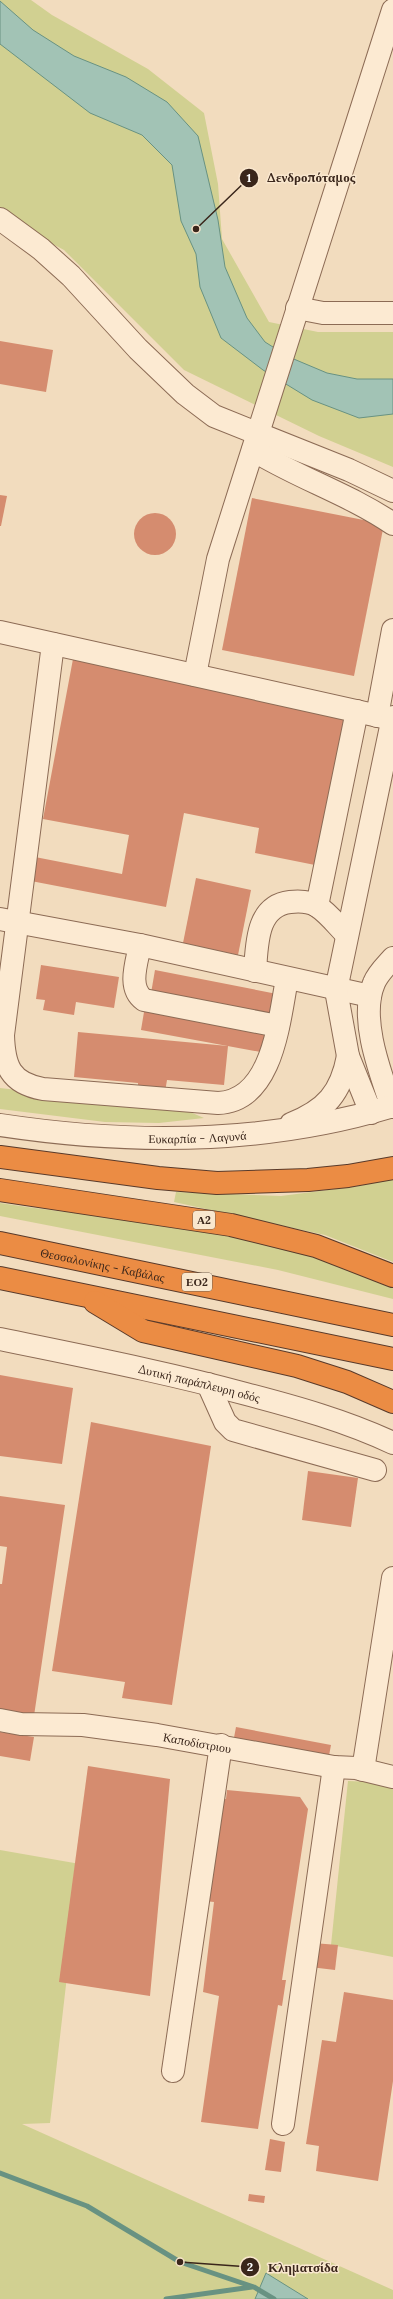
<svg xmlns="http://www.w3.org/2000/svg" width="393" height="2299" font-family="Lora,serif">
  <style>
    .green { fill: #d1d091 }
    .water { fill: #a2c3b5; stroke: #689282 }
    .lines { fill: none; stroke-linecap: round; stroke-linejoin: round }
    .stream { stroke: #689282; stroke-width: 5 }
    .building { fill: #d58c6f }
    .minor-casing { stroke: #8c6b55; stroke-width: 24 }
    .highway-casing { stroke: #593a2a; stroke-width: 24 }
    .minor { stroke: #fcead2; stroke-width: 22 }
    .highway { stroke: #eb8c44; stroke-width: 22 }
    .labels { text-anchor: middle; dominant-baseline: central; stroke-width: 3; stroke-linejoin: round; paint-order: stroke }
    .shield { fill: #f9e7ce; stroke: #736051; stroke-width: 1 }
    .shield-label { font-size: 11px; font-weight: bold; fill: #3a261b }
    .street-label { font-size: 12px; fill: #3a261b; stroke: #f9e7ce }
    .leader { fill: none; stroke: #3a261b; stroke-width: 1.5 }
    .callout-dot { fill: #3a261b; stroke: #f9e7ce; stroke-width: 1.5 }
    .mark-label { font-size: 12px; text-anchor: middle; font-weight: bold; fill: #fff }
    .callout-label { font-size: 13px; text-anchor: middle; font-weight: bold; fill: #3a261b; stroke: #f9e7ce; stroke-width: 3; stroke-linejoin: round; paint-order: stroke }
  </style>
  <rect width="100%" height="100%" fill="#f2dcbe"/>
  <g class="green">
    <polygon points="0,0 31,0 52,15 148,69 204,113 218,184 222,239 269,322 318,332 393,332 393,467 319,436 184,370 64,250 0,216"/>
    <polygon points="0,1088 183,1109 204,1118 159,1123 105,1122 0,1109"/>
    <polygon points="393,1179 393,1262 325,1235 174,1202 176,1192 281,1196 359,1186"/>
    <path d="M0,1203C72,1215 144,1218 216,1231C274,1242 329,1262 385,1280L393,1287V1299L278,1270L0,1216Z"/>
    <polygon points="348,1781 375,1782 393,1786 393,1957 331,1945"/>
    <polygon points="0,1850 80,1864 50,2123 22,2124 393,2290 393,2299 0,2299"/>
  </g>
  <g class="water">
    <polygon points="0,1 33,30 74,56 126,77 167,102 198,136 218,220 225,267 247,318 265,342 289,357 327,373 357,379 393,379 393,414 359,418 312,400 263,370 221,338 200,287 196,254 181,221 172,165 142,135 90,113 0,44"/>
    <polygon points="266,2273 308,2299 255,2299"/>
  </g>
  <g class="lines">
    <g class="stream">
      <polyline points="0,2173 87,2206 180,2262 254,2287 274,2299"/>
      <polyline points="166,2299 252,2287"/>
    </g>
  </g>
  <g class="building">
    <polygon points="0,341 53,350 46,392 0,384"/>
    <polygon points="0,495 7,496 1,526 0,526"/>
    <polygon points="252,498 384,524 354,676 222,650"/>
    <circle cx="155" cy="534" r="21"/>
    <polygon points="73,659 345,712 315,865 255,853 259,828 184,813 166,907 31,881 35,857 122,874 129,835 43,819"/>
    <polygon points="196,878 251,890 238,955 183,943"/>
    <polygon points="41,965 119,977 114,1008 76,1002 74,1015 43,1010 45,1000 36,999"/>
    <polygon points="155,970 277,994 271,1023 150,999"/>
    <polygon points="145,1006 270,1029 266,1053 141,1030"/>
    <polygon points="78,1032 228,1046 224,1085 167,1080 165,1092 138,1090 138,1083 74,1077"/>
    <polygon points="0,1375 73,1388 62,1464 0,1456"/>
    <polygon points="91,1422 211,1446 172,1705 122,1698 125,1682 52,1671"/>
    <polygon points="308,1471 358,1478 351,1527 302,1520"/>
    <polygon points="0,1496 65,1505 34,1716 0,1711 0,1584 2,1584 7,1547 0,1546"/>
    <polygon points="236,1727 331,1745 328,1761 233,1743"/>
    <polygon points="0,1732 34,1737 30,1761 0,1756"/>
    <polygon points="88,1766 170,1779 150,1996 59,1982"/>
    <polygon points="227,1790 300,1797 308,1809 282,1980 286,1980 282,2006 278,2005 258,2129 201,2122 219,1996 203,1992 214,1902 204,1901 216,1798 226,1799"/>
    <polygon points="313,1943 338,1945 335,1970 310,1967"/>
    <polygon points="344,1992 393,2000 393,2081 378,2181 316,2171 319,2146 306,2144 322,2040 336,2042"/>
    <polygon points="270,2139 285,2142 281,2172 265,2170"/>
    <polygon points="249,2194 265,2196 264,2203 248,2201"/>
  </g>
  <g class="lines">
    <defs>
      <g id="minor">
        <polyline points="0,219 41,249 71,276 138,349 185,394 214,416 349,470 393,491"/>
        <polyline points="297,308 323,313 393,313"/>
        <path d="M253,450C298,478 349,494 393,524"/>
        <polyline points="0,632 392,719"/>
        <path d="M53,644L3,1035C4,1066 10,1083 43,1089L218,1103C273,1101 279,1020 287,979"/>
        <polyline points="195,675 218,559 245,474 393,10"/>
        <polyline points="377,716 393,630"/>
        <polyline points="317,906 357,711"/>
        <polyline points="0,919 140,945 370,996"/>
        <path d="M140,945C137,962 127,988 144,1000L278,1026"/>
        <path d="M255,971C257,945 256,906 290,902C300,901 309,901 317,906C328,913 337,925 346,934"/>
        <path d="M392,1107C380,1072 359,1018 374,983C378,973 386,966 393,958"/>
        <polyline points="371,1113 348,1056 336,990 393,717"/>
        <path d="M291,1124C326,1110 341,1093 348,1056"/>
        <path id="s1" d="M0,1125C132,1145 265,1145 393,1106"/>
        <path id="s2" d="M0,1339C82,1356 165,1372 246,1394C296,1407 346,1421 393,1443"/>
        <polyline points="208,1384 225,1422 233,1430 375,1470"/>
        <path id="s3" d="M0,1720L21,1724L83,1725L157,1735L334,1767L356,1768L393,1777"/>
        <polyline points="363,1770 393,1578"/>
        <polyline points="173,2071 221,1745"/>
        <polyline points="283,2124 334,1767"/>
      </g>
      <g id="highway">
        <polyline points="0,1157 158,1178 217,1183 308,1180 348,1176 393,1168"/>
        <polyline points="0,1190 231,1225 316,1246 393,1276"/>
        <path id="s4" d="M0,1243L393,1325"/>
        <polyline points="0,1278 393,1359"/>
        <polyline points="95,1302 143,1331 297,1366 347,1382 393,1402"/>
      </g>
    </defs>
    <use href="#minor" class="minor-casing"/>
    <use href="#highway" class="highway-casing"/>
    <use href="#minor" class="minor"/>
    <use href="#highway" class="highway"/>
  </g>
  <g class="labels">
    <g class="shield">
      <rect x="193" y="1211" width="22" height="18" rx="3"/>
      <rect x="182" y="1273" width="30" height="18" rx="3"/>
    </g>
    <g class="shield-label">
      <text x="204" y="1220">Α2</text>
      <text x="197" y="1282">ΕΟ2</text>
    </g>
    <g class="street-label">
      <text stroke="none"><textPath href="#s1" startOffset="198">Ευκαρπία - Λαγυνά</textPath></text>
      <text stroke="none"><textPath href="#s4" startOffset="105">Θεσσαλονίκης - Καβάλας</textPath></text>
      <text stroke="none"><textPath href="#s2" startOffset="204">Δυτική παράπλευρη οδός</textPath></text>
      <text stroke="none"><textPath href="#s3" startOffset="199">Καποδίστριου</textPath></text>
    </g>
  </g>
  <path class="leader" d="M196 229L249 178M180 2262L250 2267"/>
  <g class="callout-dot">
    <circle cx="196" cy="229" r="4"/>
    <circle cx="180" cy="2262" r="4"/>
    <circle cx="249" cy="178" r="10"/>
    <circle cx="250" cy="2267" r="10"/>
  </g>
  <g class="mark-label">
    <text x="249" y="182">1</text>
    <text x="250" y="2271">2</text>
  </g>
  <g class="callout-label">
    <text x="311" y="182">Δενδροπόταμος</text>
    <text x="303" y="2272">Κληματσίδα</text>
  </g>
</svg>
